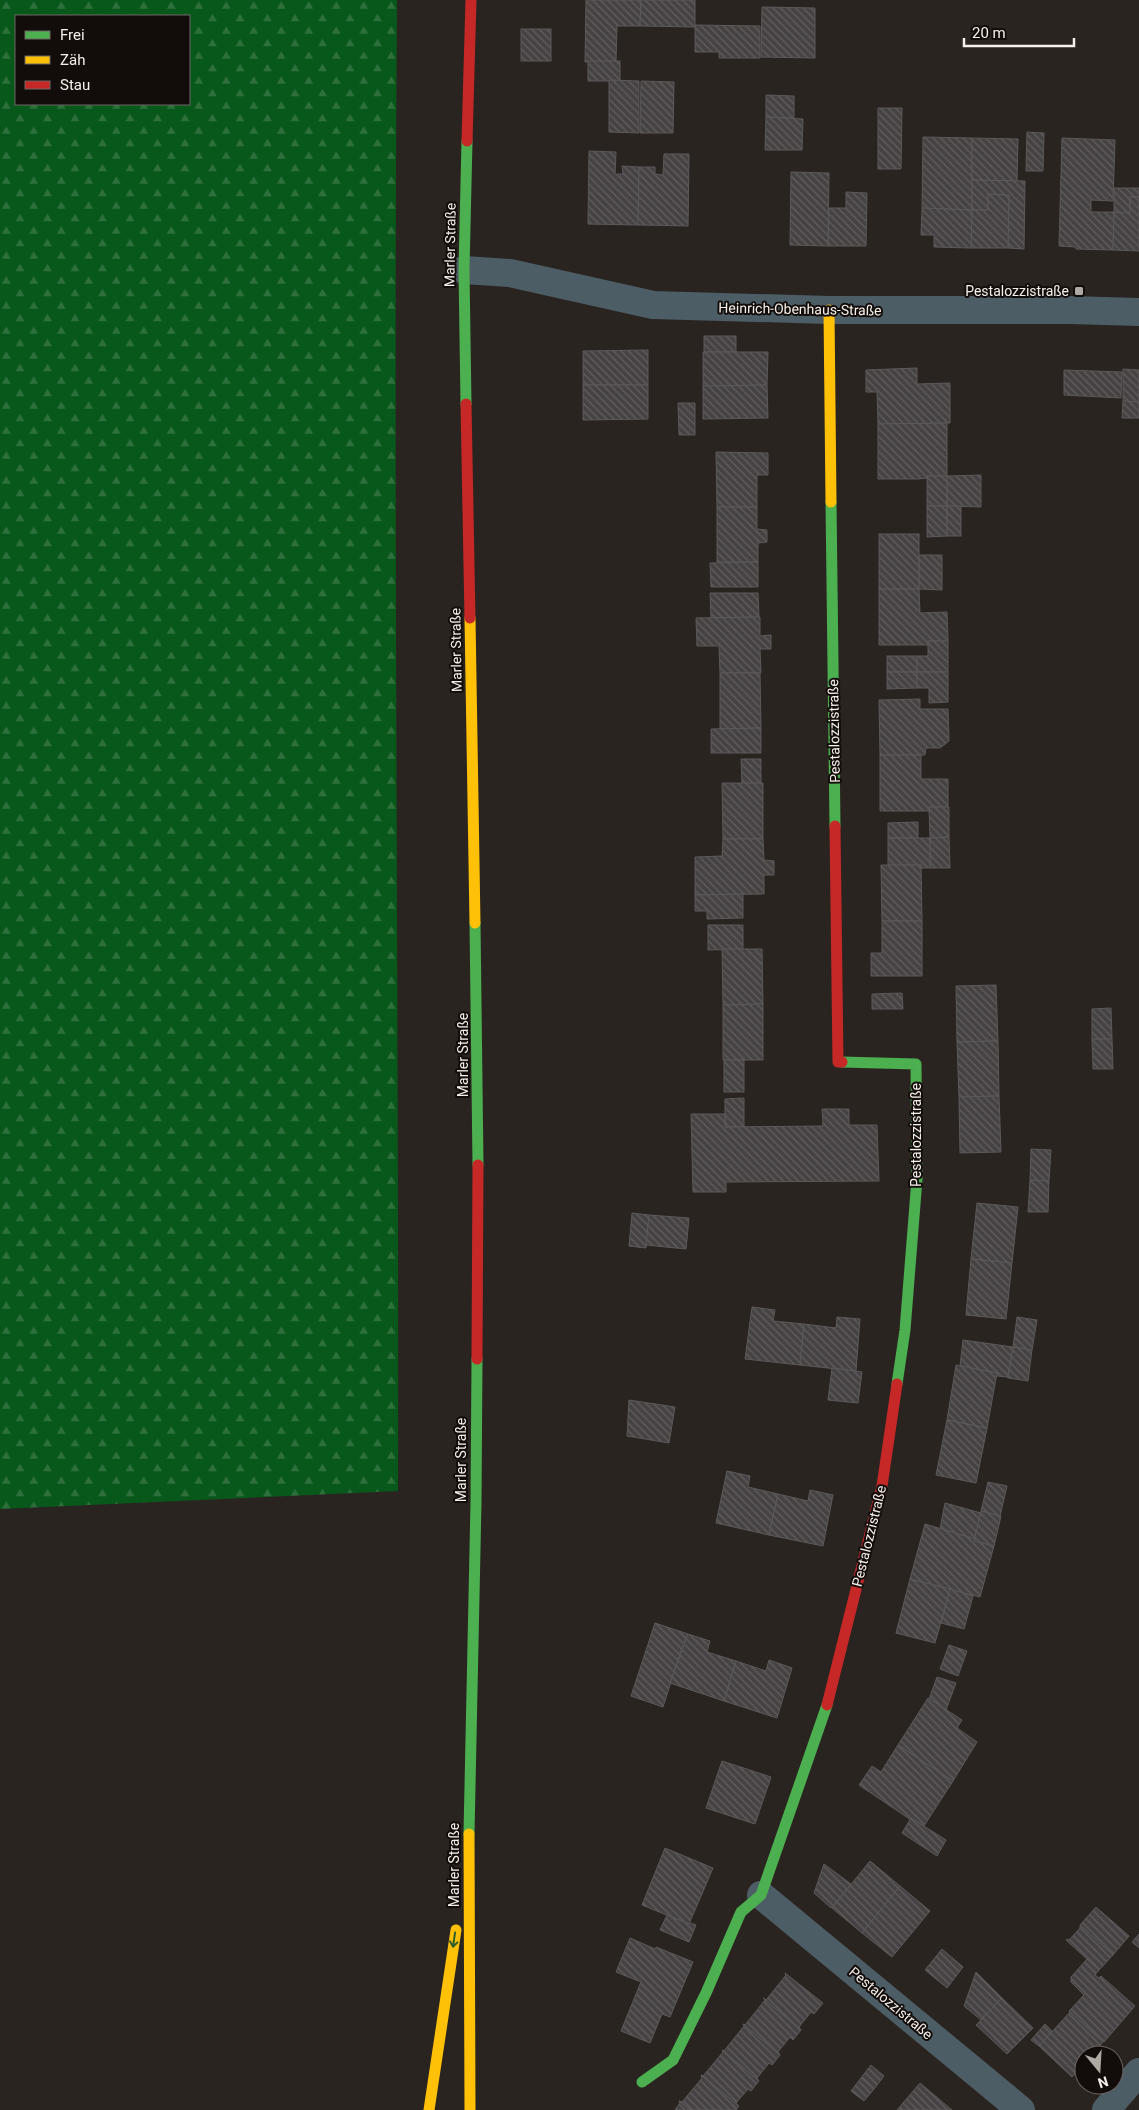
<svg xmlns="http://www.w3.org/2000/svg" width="1139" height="2110" font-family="Roboto,sans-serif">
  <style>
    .forest { fill: url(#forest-firs); fill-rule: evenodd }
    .building { fill: url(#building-back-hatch); stroke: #5c595a }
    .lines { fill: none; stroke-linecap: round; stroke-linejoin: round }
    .street { stroke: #4d5d66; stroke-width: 28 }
    .fast { stroke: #4caf50; stroke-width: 11 }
    .slow { stroke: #ffc107; stroke-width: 11 }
    .jam { stroke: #c62828; stroke-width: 11 }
    .oneway { stroke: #2f5e2d }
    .poi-dot { fill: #afa8a3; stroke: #120d0a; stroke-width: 2 }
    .labels { text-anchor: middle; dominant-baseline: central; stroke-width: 4; stroke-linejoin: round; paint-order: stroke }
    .street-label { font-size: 14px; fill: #f7efea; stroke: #120d0a }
    .poi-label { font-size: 14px; fill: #f7efea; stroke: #120d0a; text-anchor: end }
  </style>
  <defs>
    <pattern id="forest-firs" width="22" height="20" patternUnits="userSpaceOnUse" patternTransform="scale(1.25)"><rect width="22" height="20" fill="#08581b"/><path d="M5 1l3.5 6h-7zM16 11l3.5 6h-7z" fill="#2d703c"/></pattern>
    <pattern id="building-back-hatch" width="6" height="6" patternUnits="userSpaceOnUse" patternTransform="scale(1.25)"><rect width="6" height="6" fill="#464243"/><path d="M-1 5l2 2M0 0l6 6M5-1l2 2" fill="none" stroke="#615e5e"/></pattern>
  </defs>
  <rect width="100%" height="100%" fill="#2a2420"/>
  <path class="forest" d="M0,0H397C393,497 399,994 398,1491L0,1509ZM16,16H189V104H16Z"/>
  <g class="building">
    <polygon points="586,0 641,0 640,26 617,26 616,61 585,62"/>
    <polygon points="641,0 695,0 695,27 640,26"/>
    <polygon points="762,7 815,8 815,58 761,57"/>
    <polygon points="695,25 760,26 760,58 719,58 719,52 695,52"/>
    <rect x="521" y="29" width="30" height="32"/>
    <rect x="588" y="61" width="32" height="20"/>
    <polygon points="609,80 639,81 639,133 609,132"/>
    <polygon points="641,81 674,82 673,133 640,133"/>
    <polygon points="766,95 794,96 794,118 766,117"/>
    <polygon points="878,108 902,108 901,169 878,169"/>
    <polygon points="766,117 803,119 802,150 765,150"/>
    <polygon points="1027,132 1044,133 1043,171 1026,171"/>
    <polygon points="923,137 972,138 972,210 922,208"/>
    <polygon points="972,138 1018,139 1017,181 972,180"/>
    <polygon points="1062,138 1115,140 1113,201 1091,200 1091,212 1114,212 1113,250 1076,249 1076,247 1059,246"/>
    <polygon points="589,151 616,152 615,174 623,174 622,166 639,167 638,225 588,224"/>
    <polygon points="664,154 689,154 688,226 638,225 639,167 655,167 655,174 663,175"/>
    <polygon points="791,172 829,173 828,246 790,245"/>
    <polygon points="972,180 1025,181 1024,249 1008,248 1009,195 988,194 988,210 972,210"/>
    <polygon points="1114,188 1139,188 1139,197 1130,197 1130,213 1114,212"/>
    <polygon points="846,192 867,193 866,246 828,246 829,208 846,208"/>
    <polygon points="988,194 1009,195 1008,248 971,248 972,210 988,210"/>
    <polygon points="1130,197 1139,197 1139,251 1113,250 1114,212 1130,213"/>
    <polygon points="922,208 972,210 971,248 934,247 934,235 921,235"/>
    <rect x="704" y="336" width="32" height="16"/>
    <polygon points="648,350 648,385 583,385 583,351"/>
    <polygon points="703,352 768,352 767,385 703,386"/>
    <polygon points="917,368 917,384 950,383 950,423 878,424 877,392 866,392 866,370"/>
    <polygon points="1123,369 1139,370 1139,402 1123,401"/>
    <polygon points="1064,370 1122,372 1121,398 1064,395"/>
    <polygon points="583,385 648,385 648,419 583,420"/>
    <polygon points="767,385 768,418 703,419 703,386"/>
    <polygon points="1123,401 1139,402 1139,418 1122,418"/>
    <polygon points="678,403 695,403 695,435 679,435"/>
    <polygon points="947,423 947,476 927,476 927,478 919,479 878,479 878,424"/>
    <polygon points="716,452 768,453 768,475 757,475 757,507 717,507"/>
    <polygon points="981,475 981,507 947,506 947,476"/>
    <rect x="927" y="476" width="20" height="30"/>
    <polygon points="927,506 947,506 947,536 927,537"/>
    <rect x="947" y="506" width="14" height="30"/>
    <polygon points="717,507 757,507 757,529 767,530 767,542 758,543 758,562 717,562"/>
    <rect x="879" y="534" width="40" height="55"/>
    <polygon points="919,555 942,555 942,590 919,589"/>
    <polygon points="758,562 758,587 711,587 710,563"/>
    <polygon points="879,589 919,589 920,613 947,612 948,641 928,641 928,645 879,645"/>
    <polygon points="710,593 758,593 759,617 711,618"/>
    <polygon points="760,617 760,636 771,635 771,649 760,649 761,673 720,673 719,646 697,646 696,618"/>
    <polygon points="928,641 948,641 948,672 917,672 917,656 928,656"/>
    <rect x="887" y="656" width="30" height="16"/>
    <polygon points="887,672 917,672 917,688 887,689"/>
    <polygon points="917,672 948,672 948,702 929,703 929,688 917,688"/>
    <polygon points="720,673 760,673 761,728 720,729"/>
    <polygon points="920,699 920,709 948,709 949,741 940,748 926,748 925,755 880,755 879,700"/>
    <polygon points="761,728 761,753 711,753 711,729"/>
    <polygon points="880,755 921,755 921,779 948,779 948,807 929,807 930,811 880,811"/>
    <polygon points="741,759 761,759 761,783 742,784"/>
    <polygon points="722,783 763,783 763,839 723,839"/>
    <polygon points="929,807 949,807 949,837 930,838"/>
    <polygon points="918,822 918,838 888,838 888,823"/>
    <polygon points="949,837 950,868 930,868 930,838"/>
    <polygon points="888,838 930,838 930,868 921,868 921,865 888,866"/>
    <polygon points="763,839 764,860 774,861 774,875 764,875 764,894 695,895 695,857 722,856 723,839"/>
    <polygon points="881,865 921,865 922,921 882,921"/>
    <polygon points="743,894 743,918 707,919 707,911 695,911 695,895"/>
    <polygon points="882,921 922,921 922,976 871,976 871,953 882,953"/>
    <polygon points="708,925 743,925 743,949 708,950"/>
    <polygon points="722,949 762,949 763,1004 723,1005"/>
    <polygon points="996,985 998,1041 957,1042 956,986"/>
    <polygon points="902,993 903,1009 872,1009 872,994"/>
    <polygon points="763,1004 763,1060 723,1060 723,1005"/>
    <polygon points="1111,1008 1112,1039 1092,1039 1092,1009"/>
    <polygon points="1092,1039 1112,1039 1113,1069 1093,1069"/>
    <polygon points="998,1041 999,1096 959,1097 957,1042"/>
    <rect x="724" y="1060" width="20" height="32"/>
    <polygon points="999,1096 1001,1152 960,1153 959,1097"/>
    <polygon points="744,1098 744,1127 725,1127 725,1099"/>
    <polygon points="822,1109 849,1109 849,1125 877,1125 879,1181 726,1182 726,1192 693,1192 691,1114 725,1114 725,1127 823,1126"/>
    <polygon points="1031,1149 1051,1150 1049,1181 1030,1180"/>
    <polygon points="1030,1180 1049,1181 1048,1212 1028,1212"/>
    <polygon points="977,1203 1018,1207 1012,1263 971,1259"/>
    <polygon points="632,1213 649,1215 646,1248 629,1246"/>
    <polygon points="649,1215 689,1218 686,1249 646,1245"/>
    <polygon points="971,1259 1012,1263 1006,1319 966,1315"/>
    <polygon points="752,1307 775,1310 773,1321 804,1324 800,1365 745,1359"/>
    <polygon points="837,1317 860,1319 856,1371 800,1365 804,1324 836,1328"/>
    <polygon points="1017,1317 1037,1320 1032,1350 1013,1347"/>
    <polygon points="963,1340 1013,1347 1008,1377 997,1376 997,1373 960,1366"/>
    <polygon points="1013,1347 1032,1350 1028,1381 1008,1378"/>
    <polygon points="956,1365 997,1373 987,1428 947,1420"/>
    <polygon points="832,1368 862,1372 858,1403 828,1400"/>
    <polygon points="629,1400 675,1407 669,1443 627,1436"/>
    <polygon points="947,1420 987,1428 976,1483 936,1475"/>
    <polygon points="727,1471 750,1476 748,1487 778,1494 769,1535 716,1523"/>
    <polygon points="988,1482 1007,1486 1000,1516 981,1511"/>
    <polygon points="810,1490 833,1495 823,1546 769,1535 778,1494 808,1501"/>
    <polygon points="945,1503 981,1513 975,1539 940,1529"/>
    <polygon points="981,1511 1001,1516 994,1546 974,1541"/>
    <polygon points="925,1524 975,1539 974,1541 994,1546 980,1597 910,1579"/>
    <polygon points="910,1579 950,1589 935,1643 896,1633"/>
    <polygon points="950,1589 973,1596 964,1629 941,1623"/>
    <polygon points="655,1623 688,1634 683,1644 663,1707 631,1696"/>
    <polygon points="688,1634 710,1641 707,1652 736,1661 724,1701 670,1683"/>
    <polygon points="949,1645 967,1651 958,1676 940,1669"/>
    <polygon points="769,1660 792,1668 777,1718 724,1701 736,1661 766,1671"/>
    <polygon points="937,1677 956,1683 946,1710 929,1699"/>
    <polygon points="928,1698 962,1720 957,1728 977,1742 953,1781 898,1745"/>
    <polygon points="898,1745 953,1781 924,1826 911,1818 911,1820 859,1785 872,1766 881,1772"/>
    <polygon points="722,1761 771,1777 755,1824 706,1808"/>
    <polygon points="911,1818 946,1840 937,1856 902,1833"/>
    <polygon points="665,1848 713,1868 689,1924 642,1905"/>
    <polygon points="870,1861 900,1886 862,1933 832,1908"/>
    <polygon points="824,1864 851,1884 831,1908 814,1893"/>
    <polygon points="900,1886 930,1911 892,1957 862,1933"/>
    <polygon points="1096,1907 1129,1936 1113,1955 1080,1925"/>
    <polygon points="667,1915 689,1924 690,1923 696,1925 689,1942 660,1930"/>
    <polygon points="1080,1925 1113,1955 1099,1970 1066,1940 1068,1939 1069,1940 1080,1928"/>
    <polygon points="1139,1934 1139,1948 1132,1942"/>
    <polygon points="630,1938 655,1949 656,1947 693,1962 670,2017 662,2014 650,2043 621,2031 641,1982 616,1972"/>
    <polygon points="942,1949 963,1967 947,1988 925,1970"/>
    <polygon points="1087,1959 1099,1970 1095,1975 1099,1978 1101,1976 1135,2006 1104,2042 1069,2011 1084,1995 1071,1982 1071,1977"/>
    <polygon points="976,1972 1002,1998 981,2020 964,2006"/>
    <polygon points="785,1973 823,2003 814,2014 811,2012 799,2027 801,2030 763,1998 766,2000 786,1975"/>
    <polygon points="763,1998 801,2030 793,2040 790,2037 778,2052 780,2055 743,2024 745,2025 765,2000"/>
    <polygon points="1002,1998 1033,2028 1007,2054 976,2025"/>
    <polygon points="1070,2012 1103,2042 1092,2055 1084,2055 1084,2064 1072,2077 1039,2046"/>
    <polygon points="743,2024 780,2055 772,2065 769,2063 757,2078 759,2081 722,2050 724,2051 744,2026"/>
    <polygon points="1045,2024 1052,2031 1039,2046 1031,2040"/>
    <polygon points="722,2050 759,2081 751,2091 748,2089 736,2103 739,2106 701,2075 703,2076 723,2052"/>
    <polygon points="871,2065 884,2076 874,2089 861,2078"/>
    <polygon points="701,2075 739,2106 736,2110 691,2110 679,2101 682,2102 702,2078"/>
    <polygon points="861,2078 874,2089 864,2101 851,2091"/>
    <polygon points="920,2083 952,2110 897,2110"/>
    <polygon points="679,2101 691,2110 675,2110 680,2103"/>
  </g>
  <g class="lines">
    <g class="street">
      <polyline points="464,270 510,273 653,305 829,310 1070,310 1139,312"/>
      <polyline points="761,1895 1021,2110"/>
      <polyline points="1106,2110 1139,2072"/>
    </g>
    <g class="fast">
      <polyline points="466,404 464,270 467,141"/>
      <polyline points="831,502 835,826"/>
      <polyline points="475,923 478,1165"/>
      <polyline points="842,1062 916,1064 917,1179 905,1330 897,1384"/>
      <polyline points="469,1834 476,1502 477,1359"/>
      <polyline points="642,2082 673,2060 706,1993 741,1912 761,1895 827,1705"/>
    </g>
    <g class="slow">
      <polyline points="829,310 831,502"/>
      <polyline points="470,618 475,923"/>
      <polyline points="469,1834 470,2110"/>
      <polyline points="429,2110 456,1930"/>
    </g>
    <g class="jam">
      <polyline points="467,141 471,0"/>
      <polyline points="466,404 470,618"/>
      <polyline points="835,826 838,1062 842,1062"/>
      <polyline points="477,1359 478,1165"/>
      <polyline points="827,1705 882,1486 897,1384"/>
    </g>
  </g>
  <defs><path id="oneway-shaft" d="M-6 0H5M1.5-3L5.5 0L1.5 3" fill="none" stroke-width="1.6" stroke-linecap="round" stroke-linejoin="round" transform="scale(1.25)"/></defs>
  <use class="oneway" href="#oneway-shaft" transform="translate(454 1940) rotate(98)"/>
  <rect class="poi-dot" x="1074" y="286" width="10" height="10" rx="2.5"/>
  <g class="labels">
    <g class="street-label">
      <text transform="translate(450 245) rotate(-89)">Marler Straße</text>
      <text transform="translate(800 309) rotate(1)">Heinrich-Obenhaus-Straße</text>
      <text transform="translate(456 650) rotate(-91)">Marler Straße</text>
      <text transform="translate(834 731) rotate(-91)">Pestalozzistraße</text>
      <text transform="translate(463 1055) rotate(-90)">Marler Straße</text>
      <text transform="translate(916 1135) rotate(-90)">Pestalozzistraße</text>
      <text transform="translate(461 1460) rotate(-90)">Marler Straße</text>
      <text transform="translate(869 1536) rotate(-76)">Pestalozzistraße</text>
      <text transform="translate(454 1865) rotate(-90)">Marler Straße</text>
      <text transform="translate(891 2003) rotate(40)">Pestalozzistraße</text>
    </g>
    <g class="poi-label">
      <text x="1069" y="291">Pestalozzistraße</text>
    </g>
  </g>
  <rect x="15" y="15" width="175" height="90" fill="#120d0a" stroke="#6e6764"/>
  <rect x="25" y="31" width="25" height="8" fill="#4caf50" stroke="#6e6764"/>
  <text x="60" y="40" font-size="15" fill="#f7efea">Frei</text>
  <rect x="25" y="56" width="25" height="8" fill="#ffc107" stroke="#6e6764"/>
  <text x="60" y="65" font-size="15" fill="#f7efea">Zäh</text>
  <rect x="25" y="81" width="25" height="8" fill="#c62828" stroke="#6e6764"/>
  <text x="60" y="90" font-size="15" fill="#f7efea">Stau</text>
  <g transform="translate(1099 2070) rotate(162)"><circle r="24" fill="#120d0a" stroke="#6e6764"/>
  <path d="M0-4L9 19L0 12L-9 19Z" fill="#afa8a3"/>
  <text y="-8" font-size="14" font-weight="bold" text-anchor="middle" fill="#f7efea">N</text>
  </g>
  <path d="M964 38v8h110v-8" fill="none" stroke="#f7efea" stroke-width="2.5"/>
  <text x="972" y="38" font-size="15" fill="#f7efea" stroke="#120d0a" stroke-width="4" paint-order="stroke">20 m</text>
</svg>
